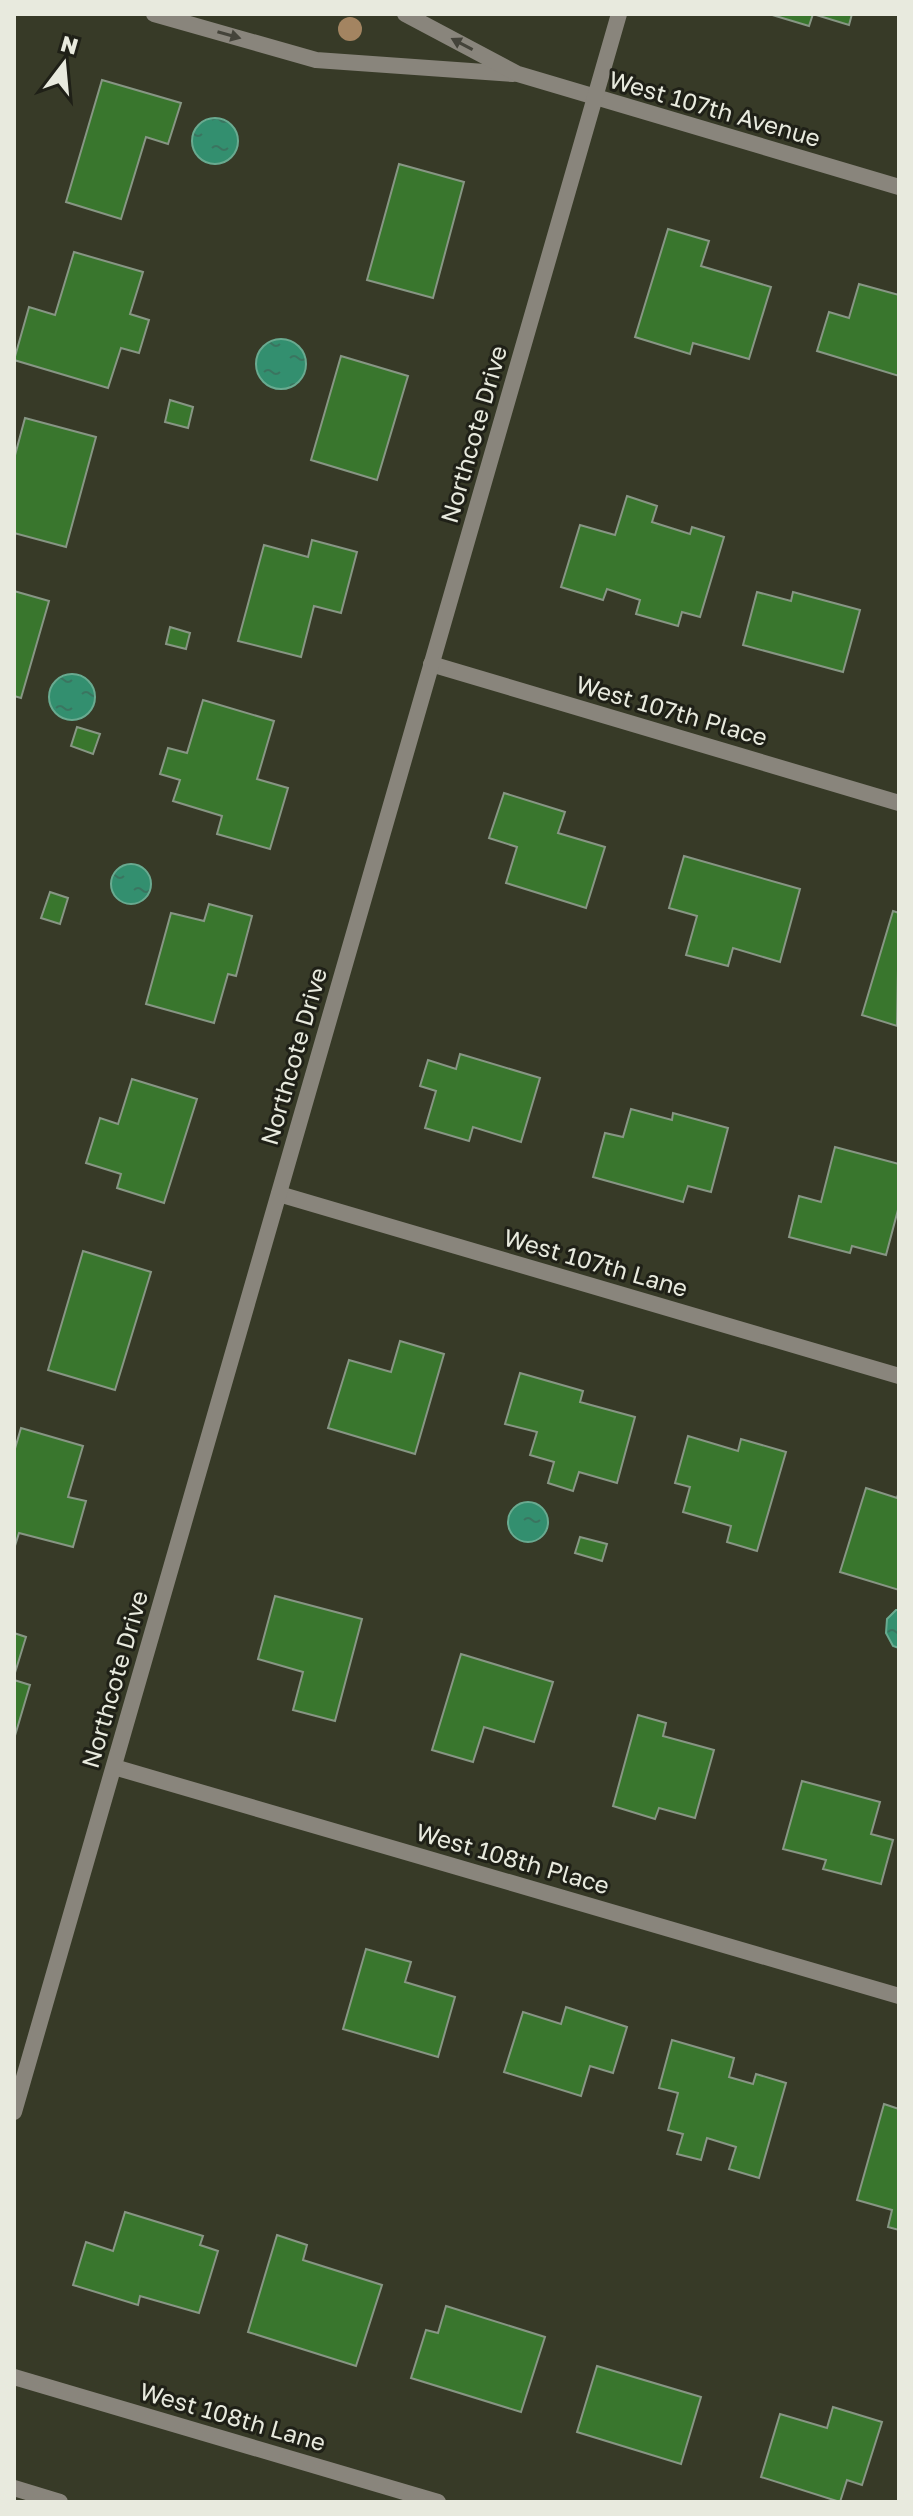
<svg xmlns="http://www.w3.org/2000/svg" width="913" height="2516" font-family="'Golos Text',sans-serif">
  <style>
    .water { fill: url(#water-ripples); stroke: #69aa90; stroke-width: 2 }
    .building { fill: #39762d; stroke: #879684; stroke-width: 2 }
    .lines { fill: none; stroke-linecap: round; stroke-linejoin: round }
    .minor { stroke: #89857c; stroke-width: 16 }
    .tertiary { stroke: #89857c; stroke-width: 16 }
    .tree { fill: #a38461 }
    .oneway { fill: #44433a }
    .labels { text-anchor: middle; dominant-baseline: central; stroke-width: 6; stroke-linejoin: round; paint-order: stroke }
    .street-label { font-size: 24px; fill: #e8eade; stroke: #1f2017 }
  </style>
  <defs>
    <pattern id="water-ripples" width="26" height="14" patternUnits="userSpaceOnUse" patternTransform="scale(2)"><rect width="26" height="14" fill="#338f6f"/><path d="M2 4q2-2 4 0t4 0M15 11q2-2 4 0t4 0" fill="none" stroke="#3a7560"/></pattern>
  </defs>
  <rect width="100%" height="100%" fill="#373a27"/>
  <g class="water">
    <circle cx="215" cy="141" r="23"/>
    <circle cx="281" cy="364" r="25"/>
    <circle cx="72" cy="697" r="23"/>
    <circle cx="131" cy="884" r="20"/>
    <circle cx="528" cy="1522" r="20"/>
    <polygon points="896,1610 899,1610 899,1648 893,1646 886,1633 887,1619"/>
  </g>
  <g class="building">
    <polygon points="769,14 852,14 849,25 813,14 809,26"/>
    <polygon points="102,80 181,103 168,144 146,137 121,219 66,202"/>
    <polygon points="399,164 464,182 433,298 367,280"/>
    <polygon points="668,229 709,241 701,266 771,287 749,359 693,343 690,354 635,337"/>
    <polygon points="74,252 143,272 130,314 149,320 139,353 121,348 108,388 14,360 29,307 55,315"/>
    <polygon points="859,284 899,295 899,376 817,351 829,312 849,318"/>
    <polygon points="341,356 408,376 377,480 311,460"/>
    <polygon points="170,400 193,407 188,428 165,422"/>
    <polygon points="25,418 96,437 66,547 14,533 14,459"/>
    <polygon points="627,496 657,506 652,522 690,534 692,527 724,537 700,617 682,612 678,626 636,614 640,600 607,589 603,600 561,587 580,525 615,535"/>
    <polygon points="312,540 357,552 341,613 314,606 301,657 238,641 264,545 308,557"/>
    <polygon points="14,591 49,601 21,698 14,696"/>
    <polygon points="757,592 791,601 793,592 860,610 843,672 743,645"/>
    <polygon points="170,627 190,633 186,649 166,644"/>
    <polygon points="203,700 274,721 257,779 288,788 270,849 217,834 222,816 173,801 180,780 160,774 168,748 187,753"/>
    <polygon points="77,727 100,734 93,754 71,746"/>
    <polygon points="504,793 565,812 558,833 605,847 586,908 506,883 517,847 489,838"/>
    <polygon points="684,856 800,889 780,962 733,948 728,966 686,955 697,916 669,908"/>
    <polygon points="50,892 68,898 60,924 41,918"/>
    <polygon points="209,904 252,916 236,976 228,974 214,1023 146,1004 171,913 204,921"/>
    <polygon points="893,911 899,913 897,1026 862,1015"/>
    <polygon points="460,1054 540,1078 521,1142 473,1127 469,1141 425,1128 436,1091 420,1086 428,1060 456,1069"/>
    <polygon points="132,1079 197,1099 164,1203 117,1188 121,1174 86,1163 100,1118 118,1124"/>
    <polygon points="631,1109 672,1120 673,1113 728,1128 711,1192 688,1186 683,1202 593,1177 605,1133 623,1137"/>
    <polygon points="835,1147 899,1164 899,1206 886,1255 852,1246 850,1253 789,1237 799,1196 821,1202"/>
    <polygon points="83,1251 151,1272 115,1390 48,1370"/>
    <polygon points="400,1341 444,1354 415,1454 328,1428 349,1360 391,1372"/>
    <polygon points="520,1373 583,1391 580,1402 635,1417 617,1483 579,1472 573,1491 548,1483 554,1462 530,1455 537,1432 505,1424"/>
    <polygon points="21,1428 83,1446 68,1497 86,1501 73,1547 19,1533 14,1549 14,1452"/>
    <polygon points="688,1436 738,1451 741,1439 786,1452 757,1551 727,1542 731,1526 683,1512 690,1487 675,1483"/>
    <polygon points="866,1488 897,1498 899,1491 899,1590 840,1572"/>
    <polygon points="580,1537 607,1544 602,1561 575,1553"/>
    <polygon points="275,1596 362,1619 335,1721 293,1710 303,1672 258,1659"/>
    <polygon points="14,1633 26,1637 14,1676"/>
    <polygon points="461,1654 553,1682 534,1742 484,1727 473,1762 432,1750"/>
    <polygon points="14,1680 30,1685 14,1739"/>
    <polygon points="638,1715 666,1723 663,1736 714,1750 695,1818 659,1808 655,1819 613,1806"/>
    <polygon points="802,1781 880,1802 871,1834 893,1840 881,1884 823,1869 826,1860 783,1849"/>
    <polygon points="366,1949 411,1962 405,1982 455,1997 438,2057 343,2029"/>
    <polygon points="566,2007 627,2027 613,2073 590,2066 581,2096 504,2072 523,2012 561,2024"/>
    <polygon points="672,2040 734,2058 729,2077 753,2084 756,2074 786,2083 759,2178 729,2169 736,2147 707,2138 701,2160 677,2154 683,2134 668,2130 678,2093 659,2088"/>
    <polygon points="884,2104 899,2109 899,2230 888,2227 892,2210 857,2200"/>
    <polygon points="125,2212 203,2236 200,2245 218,2251 199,2313 140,2296 138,2305 73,2285 86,2242 113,2251"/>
    <polygon points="277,2235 307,2245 303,2260 382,2285 356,2366 248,2332"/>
    <polygon points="446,2306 545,2337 521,2412 411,2378 426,2330 438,2333"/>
    <polygon points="597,2366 701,2397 681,2464 577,2432"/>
    <polygon points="833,2407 882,2422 862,2485 847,2480 840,2502 761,2477 780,2414 827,2428"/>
  </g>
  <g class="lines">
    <g class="minor">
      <polyline points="154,14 316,60 513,74"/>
      <polyline points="405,14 518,74 899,187"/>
      <polyline points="431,664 899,803"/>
      <polyline points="279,1194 899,1376"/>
      <polyline points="114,1767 899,1996"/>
      <polyline points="14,2112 619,14"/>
      <polyline points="14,2377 438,2502"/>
    </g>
    <polyline class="tertiary" points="14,2488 60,2502"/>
  </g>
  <circle class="tree" cx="350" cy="29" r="12"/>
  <defs><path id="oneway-solid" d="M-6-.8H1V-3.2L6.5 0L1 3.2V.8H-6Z" transform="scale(2)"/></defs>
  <g class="oneway">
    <use href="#oneway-solid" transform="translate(229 35) rotate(16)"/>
    <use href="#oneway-solid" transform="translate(462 44) rotate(-152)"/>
  </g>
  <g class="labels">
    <g class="street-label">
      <text transform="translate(715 108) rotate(16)">West 107th Avenue</text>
      <text transform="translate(473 434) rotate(-74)">Northcote Drive</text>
      <text transform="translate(672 710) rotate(16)">West 107th Place</text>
      <text transform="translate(293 1056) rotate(-74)">Northcote Drive</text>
      <text transform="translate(596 1262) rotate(16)">West 107th Lane</text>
      <text transform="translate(114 1679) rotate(-74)">Northcote Drive</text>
      <text transform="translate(513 1858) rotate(16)">West 108th Place</text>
      <text transform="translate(233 2416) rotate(16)">West 108th Lane</text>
    </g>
  </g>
  <rect width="913" height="2516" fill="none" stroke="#e8eade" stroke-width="32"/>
  <g transform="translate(64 64) rotate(16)" stroke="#1f2017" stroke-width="6" paint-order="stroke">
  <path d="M0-6L14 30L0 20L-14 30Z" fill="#e8eade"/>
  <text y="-12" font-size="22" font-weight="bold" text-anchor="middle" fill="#e8eade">N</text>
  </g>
</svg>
